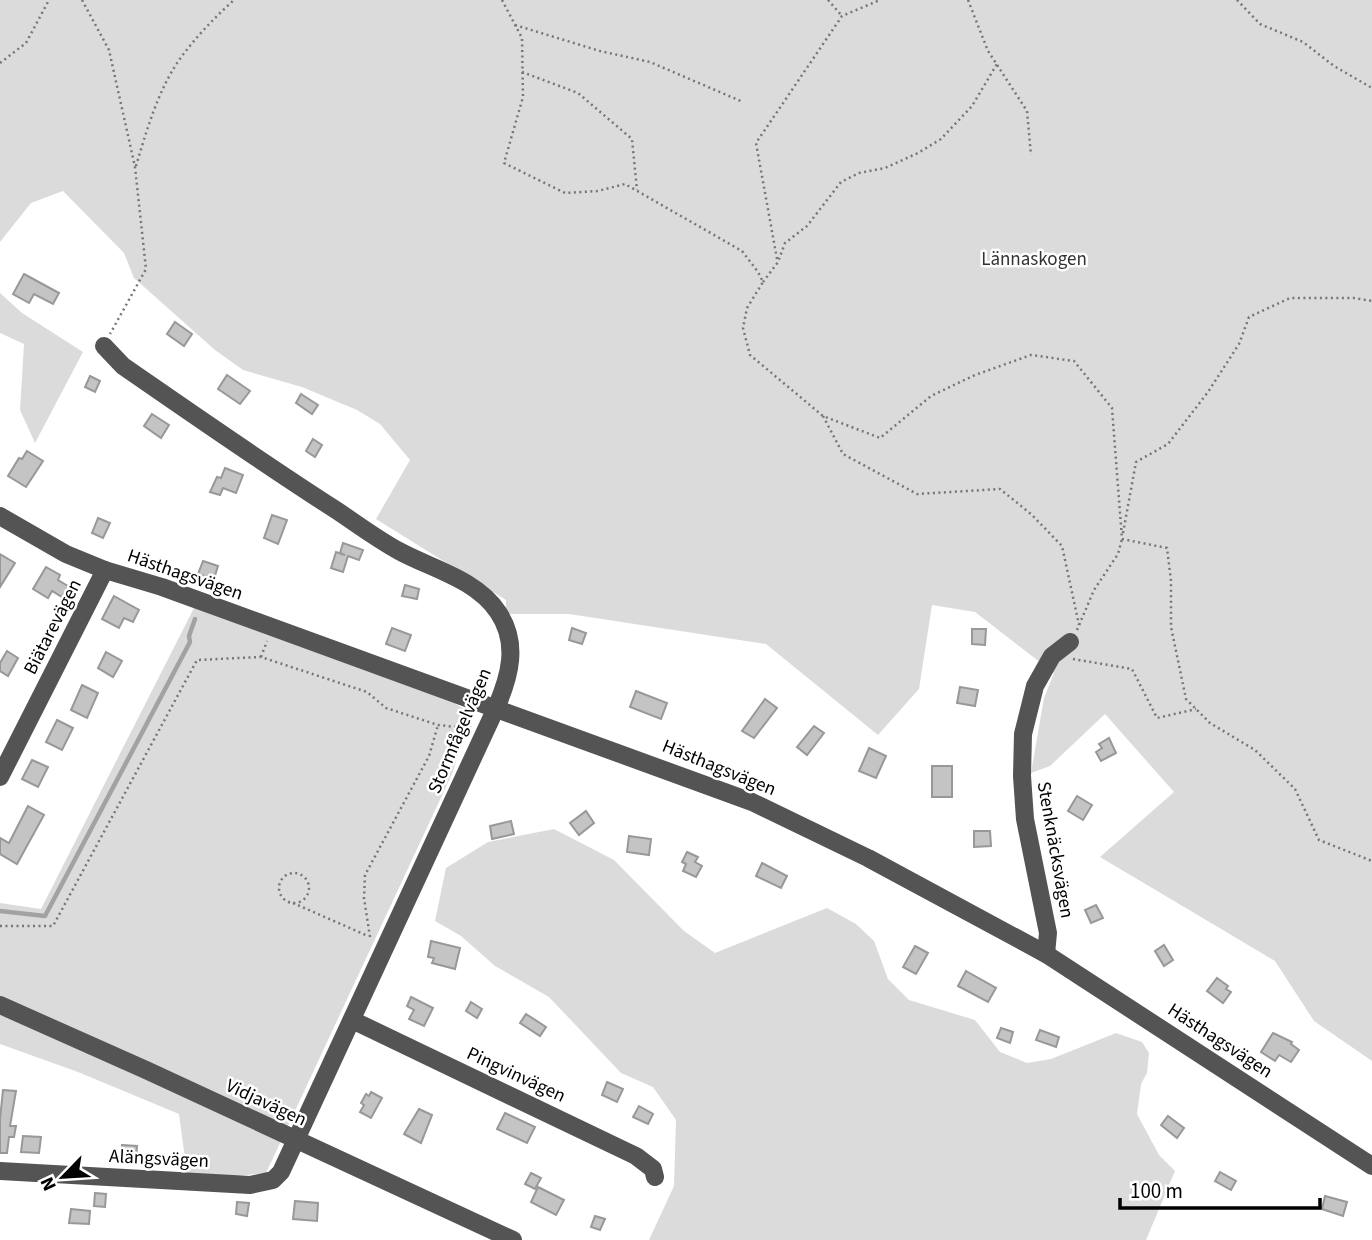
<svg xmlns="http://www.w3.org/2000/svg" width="1372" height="1240" font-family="'Source Sans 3',sans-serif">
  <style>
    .green { fill: #dbdbdb }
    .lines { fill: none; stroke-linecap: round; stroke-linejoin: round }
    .stream { stroke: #a2a2a2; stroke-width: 4.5 }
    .building { fill: #c4c4c4; stroke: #989898; stroke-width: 2 }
    .path { stroke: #767676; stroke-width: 2.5; stroke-dasharray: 2 3.5; stroke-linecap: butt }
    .minor { stroke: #545454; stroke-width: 18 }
    .labels { text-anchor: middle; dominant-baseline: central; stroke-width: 5; stroke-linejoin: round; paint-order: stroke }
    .park-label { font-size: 19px; fill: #323232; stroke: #fff }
    .street-label { font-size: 19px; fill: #000; stroke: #fff }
  </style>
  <rect width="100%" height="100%" fill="#fff"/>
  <g class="green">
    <polygon points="0,0 1372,0 1372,1061 1314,1021 1275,961 1100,857 1174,792 1105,714 1050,766 1031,773 1044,698 1054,673 975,612 932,605 919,689 878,735 766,644 569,614 506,614 506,600 376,519 410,460 380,424 357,410 302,387 243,370 215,350 134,278 124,253 63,191 31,203 0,242"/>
    <polygon points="0,293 22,313 83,352 35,443 20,410 24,344 0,333"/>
    <polygon points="194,608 454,703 472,714 452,774 266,1173 188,1181 179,1114 78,1072 0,1044 0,903 41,909"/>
    <polygon points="554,829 614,860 684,931 715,953 827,908 856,924 874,941 888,979 909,1000 975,1020 1000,1052 1027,1063 1051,1059 1116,1033 1142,1042 1149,1053 1147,1073 1141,1084 1137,1114 1159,1155 1175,1171 1146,1240 649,1240 674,1186 676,1120 653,1087 621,1073 549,997 495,966 461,936 435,921 446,868 488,842"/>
  </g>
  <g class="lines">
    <polyline class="stream" points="0,911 45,916 190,642 189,636 195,619"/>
  </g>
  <g class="building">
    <polygon points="24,274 59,293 53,304 34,294 29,303 13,294"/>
    <polygon points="175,322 192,334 184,346 167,334"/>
    <polygon points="227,375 250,391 240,404 218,389"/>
    <polygon points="90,376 100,381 95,392 85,387"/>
    <polygon points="301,394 318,405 312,414 296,403"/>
    <polygon points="152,414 169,425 161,438 144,426"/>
    <polygon points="313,439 322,445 315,457 306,451"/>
    <polygon points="27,451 43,461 26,487 8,476 19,458 22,459"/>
    <polygon points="225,468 243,475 236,493 223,488 220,495 210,492 217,477 221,478"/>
    <polygon points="272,515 287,520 278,544 264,538"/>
    <polygon points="98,518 110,523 103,538 92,533"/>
    <polygon points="343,543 363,550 359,560 348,556 343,572 331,568 336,552 345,555 340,553"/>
    <polygon points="0,554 15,563 0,587"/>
    <polygon points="203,561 218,566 214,579 198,574"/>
    <polygon points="46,567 60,575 58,580 68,586 62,597 52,591 48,598 33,589"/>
    <polygon points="405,585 419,589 417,599 402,596"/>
    <polygon points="114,596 139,610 133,622 124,618 119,628 102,619"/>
    <polygon points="392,628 411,635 405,651 386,644"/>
    <polygon points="572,628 586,633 582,644 569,640"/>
    <polygon points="972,629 986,629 985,645 972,644"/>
    <polygon points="7,651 18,658 8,676 0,671 0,663"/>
    <polygon points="106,652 122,661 113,677 98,668"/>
    <polygon points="82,685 98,693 87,718 71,710"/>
    <polygon points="960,687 978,690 975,706 957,703"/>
    <polygon points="636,691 667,703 661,719 630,707"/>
    <polygon points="765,699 777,708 754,738 742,731"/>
    <polygon points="57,720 73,728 62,750 46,742"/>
    <polygon points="814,726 824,733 807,755 797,747"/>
    <polygon points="1109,738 1116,753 1101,761 1096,752 1102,748 1099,744"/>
    <polygon points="869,748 886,756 876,778 859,771"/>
    <polygon points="32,760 48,767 38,787 22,779"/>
    <rect x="932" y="766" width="20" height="31"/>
    <polygon points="1077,796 1092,805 1083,820 1068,811"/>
    <polygon points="28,806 44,815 17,864 0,854 0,838 9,843"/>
    <polygon points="586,811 594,823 579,835 570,823"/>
    <polygon points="511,821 514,834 492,839 490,826"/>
    <polygon points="974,831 990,831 991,846 974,847"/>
    <polygon points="629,836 651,839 649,855 627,852"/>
    <polygon points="687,852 698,857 695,862 702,866 696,877 683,871 686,864 682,862"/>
    <polygon points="762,863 787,876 781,888 756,876"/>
    <polygon points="1096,905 1103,918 1091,923 1085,910"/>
    <polygon points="431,941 460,948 455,969 432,963 434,958 428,957"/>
    <polygon points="1164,945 1173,960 1164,966 1155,951"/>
    <polygon points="915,946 928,953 916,974 903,967"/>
    <polygon points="966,971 996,988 988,1002 958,986"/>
    <polygon points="1217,978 1228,986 1226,989 1231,992 1223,1003 1207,991"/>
    <polygon points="411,997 433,1008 424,1026 409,1019 414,1010 407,1006"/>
    <polygon points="471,1002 482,1009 477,1018 466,1011"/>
    <polygon points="526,1014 546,1027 540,1036 520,1023"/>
    <polygon points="1001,1028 1013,1032 1010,1043 997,1038"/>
    <polygon points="1040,1030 1059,1037 1056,1047 1036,1040"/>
    <polygon points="1273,1033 1292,1042 1291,1044 1299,1050 1291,1062 1279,1055 1275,1061 1261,1052"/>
    <polygon points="607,1082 623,1089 617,1102 602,1095"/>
    <polygon points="3,1090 16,1091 10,1126 16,1126 14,1137 9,1137 7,1153 0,1153 0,1119"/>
    <polygon points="371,1092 382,1098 371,1118 360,1112 364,1105 361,1103 366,1094 369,1096"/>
    <polygon points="639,1106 653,1114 648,1124 633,1117"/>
    <polygon points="419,1109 432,1115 421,1143 404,1134"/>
    <polygon points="505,1113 535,1127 527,1143 497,1129"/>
    <polygon points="1168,1116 1184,1128 1177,1138 1161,1125"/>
    <polygon points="23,1136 41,1137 39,1153 21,1152"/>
    <polygon points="122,1145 137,1146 136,1160 121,1158"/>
    <polygon points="1220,1172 1236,1181 1231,1190 1215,1181"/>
    <polygon points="531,1173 541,1178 535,1189 525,1184"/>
    <polygon points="538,1187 564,1200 556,1215 531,1202"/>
    <polygon points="95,1193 106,1194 105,1207 94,1206"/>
    <polygon points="1325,1196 1347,1202 1343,1216 1322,1209"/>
    <polygon points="295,1201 318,1203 317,1221 293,1219"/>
    <polygon points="237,1202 249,1203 247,1216 236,1214"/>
    <polygon points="71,1209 90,1211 89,1224 69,1223"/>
    <polygon points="595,1216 605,1219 600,1230 591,1227"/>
  </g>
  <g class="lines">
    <g class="path">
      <polyline points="82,0 109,50 135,167 146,269 110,334"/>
      <polyline points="502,0 522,38 523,97 504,163 565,193 598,191 625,184 742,251 758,272 763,282 747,308 743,328 750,355 823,416 880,438 931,396 975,375 1031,355 1074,361 1112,408 1122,539 1167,548 1171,581 1171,627 1186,699 1210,723 1255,750 1295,789 1319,840 1372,861"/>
      <polyline points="828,0 842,16"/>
      <polyline points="968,0 988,51 1027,111 1031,155"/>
      <polyline points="1237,0 1260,24 1303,42 1334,66 1372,88"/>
      <polyline points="515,25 600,51 650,62 743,102"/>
      <polyline points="0,63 26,43 49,0"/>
      <polyline points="522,72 578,93 632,139 637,190"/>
      <path d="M136,166C147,129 159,87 182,56C197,36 215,17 234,0"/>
      <polyline points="777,259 756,143 842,16 880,0"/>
      <polyline points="763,282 778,262 785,243 807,226 841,182 859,173 885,168 918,153 941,139 972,106 997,64"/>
      <polyline points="823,416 843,454 917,494 1000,489 1031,514 1062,546 1079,625"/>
      <polyline points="1123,533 1136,462 1168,444 1208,392 1239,344 1249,317 1290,298 1354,298 1372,301"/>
      <polyline points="1077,630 1094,590 1118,554 1122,539"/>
      <polyline points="261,657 267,641"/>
      <polyline points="1073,659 1132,669 1157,718 1196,709"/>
      <circle cx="294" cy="888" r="15"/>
      <polyline points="293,903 368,936"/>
      <polyline points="0,926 53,926 197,660 261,657 367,692 386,708 438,725 464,728 471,726"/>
      <polyline points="370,937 364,898 365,875 429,756 438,725"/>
    </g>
    <g class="minor">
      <polyline points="0,516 66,554 105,570 162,587 752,802 868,858 1046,954 1372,1166"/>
      <polyline points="0,777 105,570"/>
      <polyline points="1046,954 1048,933 1025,819 1022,776 1023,734 1035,686 1052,656 1070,642"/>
      <polyline points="0,1005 146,1070 513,1240"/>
      <polyline points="352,1020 636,1156 653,1169 655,1177"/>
      <path d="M0,1171L250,1185L273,1180L281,1172L496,708C510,676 519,643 498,612C476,579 432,569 399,551C377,539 357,524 336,510C264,464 194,415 123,366L104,346"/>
    </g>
  </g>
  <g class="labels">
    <g class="park-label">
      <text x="1034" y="259">Lännaskogen</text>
    </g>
    <g class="street-label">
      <text transform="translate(185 575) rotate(19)">Hästhagsvägen</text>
      <text transform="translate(53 627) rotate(-63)">Biätarevägen</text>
      <text transform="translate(460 731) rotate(-67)">Stormfågelvägen</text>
      <text transform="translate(719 768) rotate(22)">Hästhagsvägen</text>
      <text transform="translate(1055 850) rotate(80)">Stenknäcksvägen</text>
      <text transform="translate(1220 1041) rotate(33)">Hästhagsvägen</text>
      <text transform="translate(516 1075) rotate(25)">Pingvinvägen</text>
      <text transform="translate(266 1103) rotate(25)">Vidjavägen</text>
      <text transform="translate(159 1159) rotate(3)">Alängsvägen</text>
    </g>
  </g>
  <g transform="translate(63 1177) rotate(245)" stroke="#ffffff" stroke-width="5" paint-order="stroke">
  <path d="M0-5L12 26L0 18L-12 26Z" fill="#000000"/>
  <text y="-10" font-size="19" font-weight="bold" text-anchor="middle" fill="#000000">N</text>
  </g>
  <path d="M1120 1198v10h200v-10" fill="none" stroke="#000000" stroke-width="3.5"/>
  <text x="1130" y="1198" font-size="21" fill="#000000" stroke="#ffffff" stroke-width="5" paint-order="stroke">100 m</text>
</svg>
